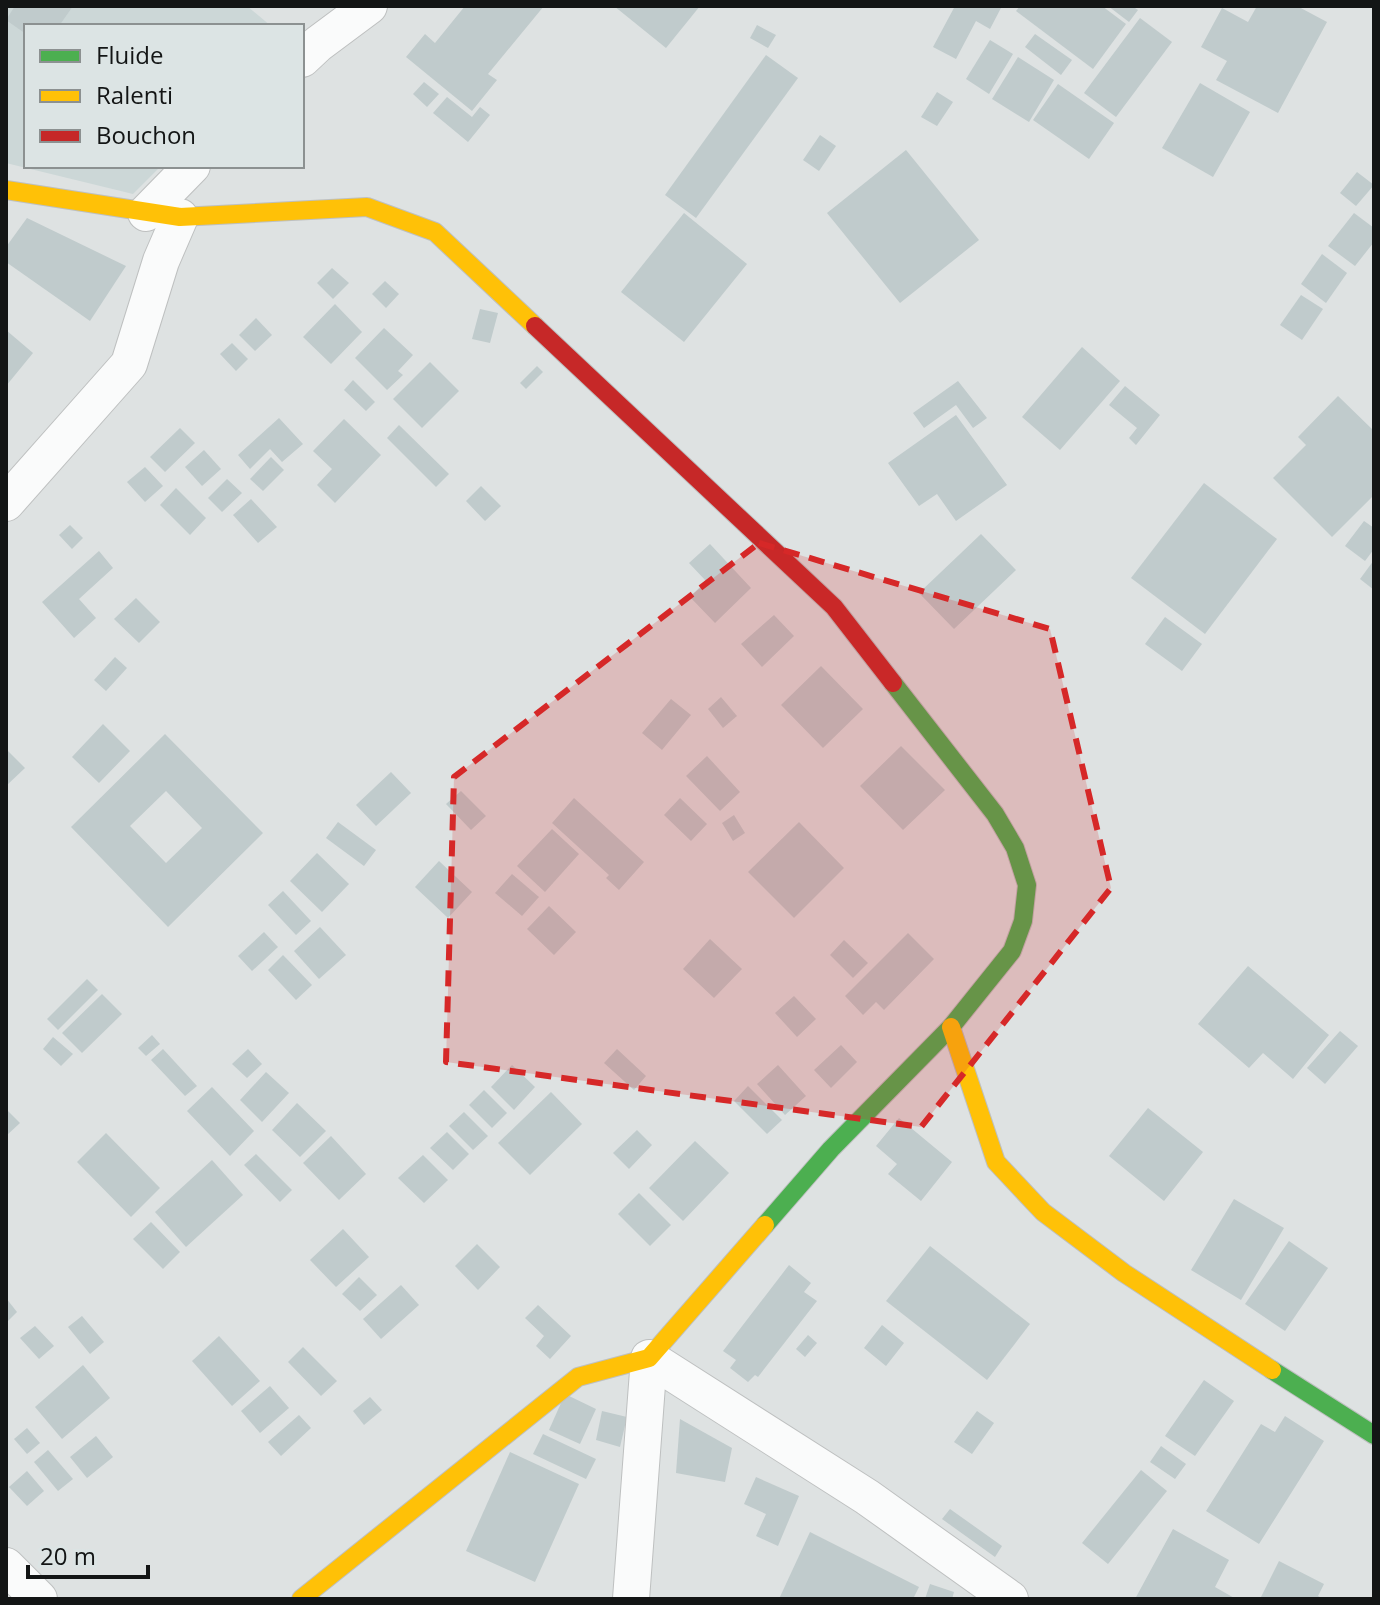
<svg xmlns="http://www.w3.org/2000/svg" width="1380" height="1605" font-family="'Open Sans',sans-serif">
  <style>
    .built { fill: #ccd7d7 }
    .building { fill: #c0cbcc; fill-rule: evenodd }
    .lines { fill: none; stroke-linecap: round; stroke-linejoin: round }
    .street-casing { stroke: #bec0c0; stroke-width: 38 }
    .fast-casing { stroke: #bec0c0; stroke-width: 20 }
    .slow-casing { stroke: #bec0c0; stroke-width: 20 }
    .jam-casing { stroke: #bec0c0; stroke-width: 20 }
    .street { stroke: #fafbfb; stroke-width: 36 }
    .fast { stroke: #4caf50; stroke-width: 18 }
    .slow { stroke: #ffc107; stroke-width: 18 }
    .jam { stroke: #c62828; stroke-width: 18 }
    .marked { fill: #d62828; fill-opacity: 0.2; stroke: #d62828; stroke-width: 6; stroke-dasharray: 16 10; stroke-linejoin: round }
  </style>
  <rect width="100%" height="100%" fill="#dee2e2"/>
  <polygon class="built" points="6,6 247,6 271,26 26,26 26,166 161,166 133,194 6,163"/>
  <g class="building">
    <polygon points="15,6 73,6 59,26 26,26 26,34 6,20"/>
    <polygon points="465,6 544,6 488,74 497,80 472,111 406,57 425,34 435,43"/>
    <polygon points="614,6 700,6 666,48"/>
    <polygon points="955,6 1002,6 990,29 976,21 956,59 933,47"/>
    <polygon points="1020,6 1102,6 1126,24 1093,69 1016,11"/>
    <polygon points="1108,6 1132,6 1138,10 1129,22"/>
    <polygon points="1257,6 1297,6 1327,22 1278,113 1216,80 1227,61 1201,47 1222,8 1248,22"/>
    <polygon points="1140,18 1172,42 1116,117 1084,93"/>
    <polygon points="757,25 776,35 768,48 750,38"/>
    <polygon points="1035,34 1072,60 1061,75 1025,47"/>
    <polygon points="990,40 1013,54 989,94 966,79"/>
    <polygon points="766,55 798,78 696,218 665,195"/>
    <polygon points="1018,57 1054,80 1029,122 992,99"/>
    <polygon points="424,82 439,94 427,107 413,94"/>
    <polygon points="1200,83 1250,112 1213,177 1162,148"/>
    <polygon points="1058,84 1114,123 1089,159 1033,120"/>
    <polygon points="937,92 953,102 937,126 921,117"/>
    <polygon points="447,97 472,117 480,107 490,115 468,142 433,113"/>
    <polygon points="820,135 836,146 819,171 803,160"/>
    <polygon points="906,150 979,240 900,303 827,213"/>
    <polygon points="1357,172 1374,185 1356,206 1340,193"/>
    <polygon points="684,213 747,264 684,342 621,292"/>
    <polygon points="1354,213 1374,228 1374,242 1355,266 1328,246"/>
    <polygon points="27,218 126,266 90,321 6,262 6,247"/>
    <polygon points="1322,254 1347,273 1326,303 1301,284"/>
    <polygon points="332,268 349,283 333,299 317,283"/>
    <polygon points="385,281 399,294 386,308 372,294"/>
    <polygon points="1301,295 1323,309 1302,340 1280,325"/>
    <polygon points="335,304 362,332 331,364 303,337"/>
    <polygon points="480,309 498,313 490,343 472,339"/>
    <polygon points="256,318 272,335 255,351 239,335"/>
    <polygon points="384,328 413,355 398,371 403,375 387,390 355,358"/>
    <polygon points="6,330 33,353 6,386"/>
    <polygon points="232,343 248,359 236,371 220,354"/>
    <polygon points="1082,347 1120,381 1060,450 1022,417"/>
    <polygon points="430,362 459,391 422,428 393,399"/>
    <polygon points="537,366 543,372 526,389 520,383"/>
    <polygon points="353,380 375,402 366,411 344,390"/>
    <polygon points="958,381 987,418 973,428 956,405 924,428 913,413"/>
    <polygon points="1125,386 1160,415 1136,445 1129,438 1137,428 1109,405"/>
    <polygon points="1338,396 1374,431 1374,495 1332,537 1273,478 1306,445 1298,437"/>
    <polygon points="956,415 1007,485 956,521 937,494 919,506 888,463"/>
    <polygon points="279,418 303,444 282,462 270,449 250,469 238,455"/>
    <polygon points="344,419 381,455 335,503 317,485 332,469 313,451"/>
    <polygon points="399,425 449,474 436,487 387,438"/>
    <polygon points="180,428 195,443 165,472 150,457"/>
    <polygon points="204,450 221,469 202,486 185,467"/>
    <polygon points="271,457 284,470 263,491 250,479"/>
    <polygon points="145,467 163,486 145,502 127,482"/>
    <polygon points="227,479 242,493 222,512 208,498"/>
    <polygon points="1204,483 1277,539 1205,634 1131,578"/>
    <polygon points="481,486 501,506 485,521 466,501"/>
    <polygon points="176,488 206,518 190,535 160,505"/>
    <polygon points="251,499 277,527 258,543 233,515"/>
    <polygon points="1364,521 1374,528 1374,549 1365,561 1345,546"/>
    <polygon points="70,525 83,538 72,549 59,535"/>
    <polygon points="981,534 1016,570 954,629 919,593"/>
    <polygon points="710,544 751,588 715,623 690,597 706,581 689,563"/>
    <polygon points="99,551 113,568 79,599 96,618 74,638 42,602"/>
    <polygon points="1374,560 1374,590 1360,579"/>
    <polygon points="136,598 160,622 139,643 114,619"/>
    <polygon points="774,615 794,636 762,667 741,644"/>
    <polygon points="1165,617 1202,644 1182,671 1145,644"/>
    <polygon points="115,657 127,668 106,691 94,680"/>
    <polygon points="821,666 863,709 823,748 781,705"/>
    <polygon points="721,697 737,716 723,728 708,709"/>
    <polygon points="671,699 691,715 662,750 642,733"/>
    <polygon points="103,724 130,751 99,783 72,757"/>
    <path d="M165,734L263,833L168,927L71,827ZM166,791L202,828L166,863L130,826Z"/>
    <polygon points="901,746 945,790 903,830 860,786"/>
    <polygon points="6,749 25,768 6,786"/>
    <polygon points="707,756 740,792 720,811 686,776"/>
    <polygon points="391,772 411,793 376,826 356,805"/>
    <polygon points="461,791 486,816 471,830 446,804"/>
    <polygon points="574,798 644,862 619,890 606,878 609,875 552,823"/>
    <polygon points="680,798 707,824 691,841 664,815"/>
    <polygon points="734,815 745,833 733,841 722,823"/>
    <polygon points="338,822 376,850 364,866 326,838"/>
    <polygon points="799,822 844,868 794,918 748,872"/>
    <polygon points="552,829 579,854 545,892 517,866"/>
    <polygon points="317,853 349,884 322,912 290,881"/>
    <polygon points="439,861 472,892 448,918 415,887"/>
    <polygon points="512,874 539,897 522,916 495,893"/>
    <polygon points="283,891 311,921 296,935 268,905"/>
    <polygon points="549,906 576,932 554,955 527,929"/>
    <polygon points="320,927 346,955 319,979 294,951"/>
    <polygon points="264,932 278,947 252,971 238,956"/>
    <polygon points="908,933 934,959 884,1010 876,1002 863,1015 845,996"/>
    <polygon points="710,939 742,969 714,998 683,969"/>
    <polygon points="844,940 868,963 853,978 830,955"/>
    <polygon points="283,955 312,985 296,1000 268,970"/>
    <polygon points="1248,966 1329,1035 1293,1079 1263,1053 1249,1068 1198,1024"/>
    <polygon points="87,979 98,990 58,1030 47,1019"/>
    <polygon points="102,994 122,1014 82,1053 62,1033"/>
    <polygon points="794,996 816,1019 797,1037 775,1013"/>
    <polygon points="1340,1031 1358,1046 1325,1084 1307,1068"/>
    <polygon points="152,1035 160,1044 146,1056 138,1048"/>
    <polygon points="53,1037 73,1054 61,1066 43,1049"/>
    <polygon points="841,1045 857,1062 831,1088 814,1070"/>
    <polygon points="163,1049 197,1086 185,1096 151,1060"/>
    <polygon points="248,1049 262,1064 247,1078 232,1064"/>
    <polygon points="617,1049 646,1076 634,1090 604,1063"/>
    <polygon points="512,1065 535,1087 514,1110 491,1087"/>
    <polygon points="778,1065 806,1096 785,1115 757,1084"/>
    <polygon points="266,1072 289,1093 262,1122 240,1100"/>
    <polygon points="748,1086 782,1120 767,1134 734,1101"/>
    <polygon points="212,1087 254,1131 230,1156 187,1111"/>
    <polygon points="484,1090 507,1113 492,1128 469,1105"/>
    <polygon points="551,1092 582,1124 530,1175 498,1143"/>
    <polygon points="297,1103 326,1131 300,1157 272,1130"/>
    <polygon points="1148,1108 1203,1152 1164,1201 1109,1156"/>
    <polygon points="6,1109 20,1123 6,1136"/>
    <polygon points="464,1112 488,1136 473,1150 449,1126"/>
    <polygon points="899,1118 952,1162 921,1201 888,1174 897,1164 876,1146"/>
    <polygon points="637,1130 652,1145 629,1169 613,1153"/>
    <polygon points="447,1132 469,1154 453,1170 430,1148"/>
    <polygon points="106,1133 160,1188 131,1217 77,1162"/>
    <polygon points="331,1136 366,1174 339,1200 303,1163"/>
    <polygon points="695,1141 729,1173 683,1221 649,1188"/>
    <polygon points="256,1154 292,1190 280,1202 244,1165"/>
    <polygon points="423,1155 448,1180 424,1203 398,1178"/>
    <polygon points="212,1160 243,1195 186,1247 155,1212"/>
    <polygon points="639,1193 671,1225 650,1246 618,1214"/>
    <polygon points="1234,1199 1284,1228 1241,1300 1191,1270"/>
    <polygon points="151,1222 180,1252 163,1269 133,1239"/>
    <polygon points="343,1229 369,1257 336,1287 310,1260"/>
    <polygon points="1289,1241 1328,1268 1285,1331 1245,1304"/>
    <polygon points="477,1244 500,1267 478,1290 455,1266"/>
    <polygon points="930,1246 1030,1324 987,1380 886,1301"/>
    <polygon points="789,1265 811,1283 804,1292 817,1301 758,1377 755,1375 748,1382 730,1368 736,1360 723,1351"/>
    <polygon points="359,1277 377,1295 360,1311 342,1294"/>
    <polygon points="401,1285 419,1305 381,1339 363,1319"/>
    <polygon points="6,1298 17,1312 6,1323"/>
    <polygon points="538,1305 571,1336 550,1359 536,1346 544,1336 525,1318"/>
    <polygon points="82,1316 104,1342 90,1354 68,1327"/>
    <polygon points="882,1325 904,1343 886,1366 864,1348"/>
    <polygon points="35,1326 54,1346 39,1359 20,1338"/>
    <polygon points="808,1335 817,1343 805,1357 796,1349"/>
    <polygon points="219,1336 260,1381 232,1406 192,1361"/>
    <polygon points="303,1347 337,1381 321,1396 288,1362"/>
    <polygon points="83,1365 110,1398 62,1439 35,1407"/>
    <polygon points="1204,1380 1234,1401 1195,1456 1165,1436"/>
    <polygon points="270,1386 289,1408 260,1433 241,1411"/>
    <polygon points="565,1394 596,1409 580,1444 549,1430"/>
    <polygon points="370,1397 382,1410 364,1425 353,1411"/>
    <polygon points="602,1411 627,1417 620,1447 596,1440"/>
    <polygon points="977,1411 994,1423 972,1454 954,1442"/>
    <polygon points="299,1415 311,1428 281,1456 268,1442"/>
    <polygon points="1285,1416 1324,1441 1259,1544 1206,1511 1261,1424 1275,1432"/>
    <polygon points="680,1419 732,1448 725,1482 676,1473"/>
    <polygon points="27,1428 40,1443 27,1454 14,1439"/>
    <polygon points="543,1434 596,1459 586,1479 533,1454"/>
    <polygon points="96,1436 113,1457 87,1478 70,1457"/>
    <polygon points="1161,1446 1186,1464 1175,1479 1150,1462"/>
    <polygon points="48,1450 73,1479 58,1491 34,1462"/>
    <polygon points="510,1452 579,1484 535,1582 466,1551"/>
    <polygon points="1141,1470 1167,1491 1108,1564 1082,1543"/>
    <polygon points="27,1471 44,1491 27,1506 9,1487"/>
    <polygon points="756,1477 799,1496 778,1546 756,1536 766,1514 744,1504"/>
    <polygon points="950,1509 1002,1546 995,1557 942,1519"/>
    <polygon points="1173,1529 1229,1560 1215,1587 1236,1599 1135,1599"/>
    <polygon points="810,1532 919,1587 913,1599 779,1599"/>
    <polygon points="1279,1561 1324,1584 1318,1596 1324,1599 1260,1599"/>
    <polygon points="930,1584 954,1592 952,1599 925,1599"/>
  </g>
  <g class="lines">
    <defs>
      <g id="street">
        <polyline points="302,59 318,44 369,6"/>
        <polyline points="146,213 192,166"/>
        <polyline points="6,503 129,364 161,261 180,217"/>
        <polyline points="6,1566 39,1599"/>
        <polyline points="631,1599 649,1358 867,1497 1010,1599"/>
      </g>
      <g id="fast">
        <polyline points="765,1225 831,1149 951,1027 1012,951 1023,921 1027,885 1015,848 995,814 893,683"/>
        <polyline points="1272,1370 1374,1435"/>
      </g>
      <g id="slow">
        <polyline points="6,190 180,217 367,207 435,232 535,326"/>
        <polyline points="951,1027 996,1162 1043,1212 1124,1273 1272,1370"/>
        <polyline points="301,1599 578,1377 649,1358 765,1225"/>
      </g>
      <polyline id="jam" points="535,326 834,607 893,683"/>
    </defs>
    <use href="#street" class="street-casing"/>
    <use href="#fast" class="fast-casing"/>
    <use href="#slow" class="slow-casing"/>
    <use href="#jam" class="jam-casing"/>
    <use href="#street" class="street"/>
    <use href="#fast" class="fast"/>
    <use href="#slow" class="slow"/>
    <use href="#jam" class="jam"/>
  </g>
  <path class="marked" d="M759,543L1050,629L1111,888L921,1127L446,1062L454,777Z"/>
  <rect width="1380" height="1605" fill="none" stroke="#131515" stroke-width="16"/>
  <rect x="24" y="24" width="280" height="144" fill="#dce4e4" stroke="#8c9191" stroke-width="2"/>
  <rect x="40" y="50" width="40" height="12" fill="#4caf50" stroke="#8c9191" stroke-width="2"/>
  <text x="96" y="64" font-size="24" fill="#131515">Fluide</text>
  <rect x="40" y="90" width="40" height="12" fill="#ffc107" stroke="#8c9191" stroke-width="2"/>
  <text x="96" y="104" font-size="24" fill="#131515">Ralenti</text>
  <rect x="40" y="130" width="40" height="12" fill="#c62828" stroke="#8c9191" stroke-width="2"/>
  <text x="96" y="144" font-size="24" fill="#131515">Bouchon</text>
  <path d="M28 1565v12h120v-12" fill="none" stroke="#131515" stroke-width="4"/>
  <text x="40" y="1565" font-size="24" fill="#131515" stroke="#dce4e4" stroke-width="6" paint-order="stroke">20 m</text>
</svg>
